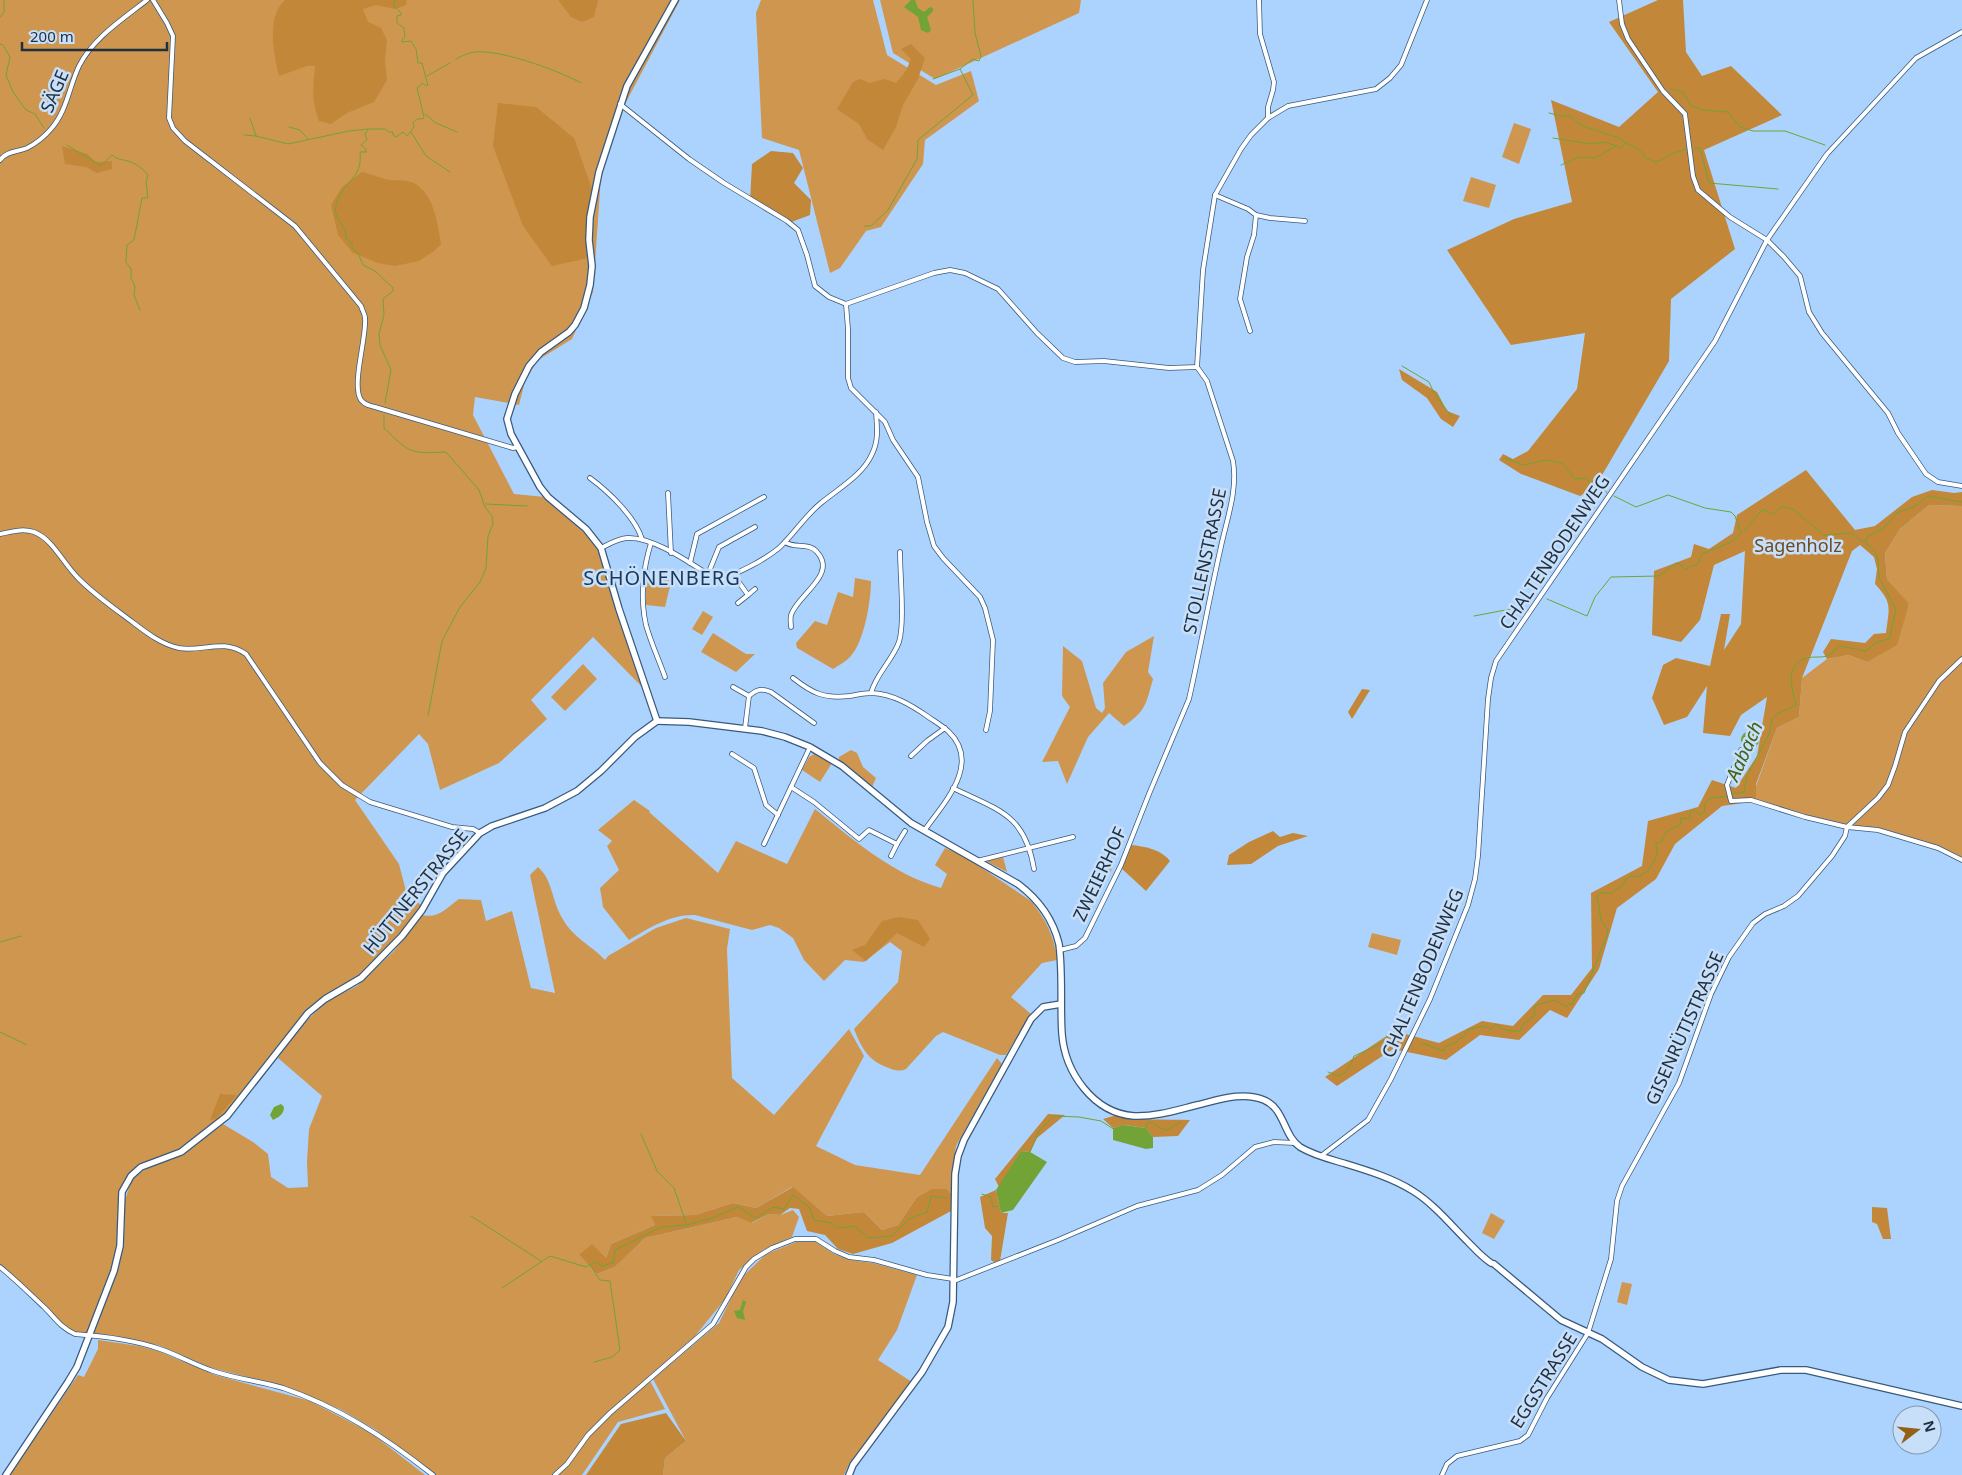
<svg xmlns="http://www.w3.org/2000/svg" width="1962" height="1475" font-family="'Noto Sans',sans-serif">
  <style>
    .green { fill: #cf964f }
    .forest { fill: #c28738 }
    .water { fill: #71a337 }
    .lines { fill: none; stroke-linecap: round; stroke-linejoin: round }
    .stream { stroke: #71a337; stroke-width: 1 }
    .street-casing { stroke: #375a7e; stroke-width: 5.5 }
    .secondary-casing { stroke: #375a7e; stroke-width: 8 }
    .street { stroke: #fff; stroke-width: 4 }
    .secondary { stroke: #fff; stroke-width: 5.5 }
    .labels { text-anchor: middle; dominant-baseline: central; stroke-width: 5; stroke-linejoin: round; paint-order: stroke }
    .street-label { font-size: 18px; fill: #1f2f3f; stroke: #c8dff9 }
    .park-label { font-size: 18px; fill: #6b4b22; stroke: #c8dff9 }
    .water-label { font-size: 19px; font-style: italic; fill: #416219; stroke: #c8dff9 }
    .quarter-label { font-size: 20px; letter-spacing: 1px; fill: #16385a; stroke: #c8dff9 }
  </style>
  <rect width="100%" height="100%" fill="#acd3fe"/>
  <g class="green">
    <path d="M0,0H680L624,106L601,176L593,292L572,339L538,360L525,381L519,405L475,397L473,415L514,494L545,497L601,548L649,694L593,637L531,700L547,719L499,763L440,790L428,744L419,734L355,800L399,864L407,895L421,905L401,932L367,968L357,977L325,995L308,1009L235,1104C217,1122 197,1141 175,1152C160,1160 139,1161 128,1175C114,1193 120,1218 118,1238C114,1271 99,1303 87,1333L67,1331L47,1309L0,1267Z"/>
    <polygon points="761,0 873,0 887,55 936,85 971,71 979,101 925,140 923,164 881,227 866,231 840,268 830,273 799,150 762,138 756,13"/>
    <polygon points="880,0 1081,0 1079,13 935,79 893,53"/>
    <polygon points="1514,123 1531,129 1519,164 1502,157"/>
    <polygon points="1471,177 1496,185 1489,208 1463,201"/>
    <polygon points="1929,505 1962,506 1962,860 1937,848 1878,830 1847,827 1751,800 1777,728 1799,717 1802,678 1827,659 1849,655 1867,662 1909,605 1887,579 1885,553 1900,529"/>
    <polygon points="674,570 665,607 646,605 646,577"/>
    <path d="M855,578L871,581C871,601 864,643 850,657C845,662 839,665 833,669L797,648L796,643L815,621L827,625L838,592L853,597Z"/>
    <polygon points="703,611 713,617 702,635 692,629"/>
    <polygon points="713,633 746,654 755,654 736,672 701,652"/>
    <path d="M1154,636L1148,672L1153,679C1146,704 1146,711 1124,726L1109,713L1088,737L1067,784L1058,761L1042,762L1070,707L1062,696L1063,646L1082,661L1096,708L1102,713L1105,708L1103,683L1126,652Z"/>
    <polygon points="583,664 597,679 565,711 551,697"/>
    <polygon points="851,750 857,753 863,767 876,778 872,787 839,761 839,757"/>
    <polygon points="814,754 832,763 820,782 802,770 809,757"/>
    <path d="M634,800L650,811L649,812L718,873L736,841L787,864L815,809C852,839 894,875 941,888L947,874L935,865L945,848L964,856L1031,901C1045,918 1055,937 1057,960L1042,963L1011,997L1031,1014L1006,1055H1000L943,1032L936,1036L906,1069C899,1072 893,1070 886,1067C868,1060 861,1047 854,1029L898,982L902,951L890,942L864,962L845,960L824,981L804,960L793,938L779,928L770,925L752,930L695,915C671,914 649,928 629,940L603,907L600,888L619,870L607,846L612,841L598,830Z"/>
    <polygon points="1003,857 1007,872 984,860 985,859"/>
    <path d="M1102,857C1109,861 1113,864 1111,872L1106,874L1098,870Z"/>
    <path d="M538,867C551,878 552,897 559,912C571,938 588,942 605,960L608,956L656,928L686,918L730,929L727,949L732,1078L774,1115L849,1029L864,1056L816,1146L855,1165L920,1175L997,1058L1002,1064L956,1146L951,1188L952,1195L947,1189H931L917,1197L898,1225L882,1230L864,1212L827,1216L792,1187L756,1208L733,1203L695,1215L652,1216L655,1225L611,1244L606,1258L579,1255L597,1274L615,1267L645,1238L737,1217L752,1223L769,1214L780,1215L793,1210L799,1217L792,1237L763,1250L739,1270L726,1298L695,1336L648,1377L665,1409L618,1422L582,1475H435L376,1430L340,1409L271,1383L212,1368L158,1345L91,1334L124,1245L125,1200L132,1179L147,1168L184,1154L223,1124L253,1142L268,1154L271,1177L288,1188L308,1187L307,1162L309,1129L322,1096L278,1058L302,1025L327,1001L357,986L394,951L422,915C439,919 446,908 459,899L481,900L486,921L512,911L531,988L555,993L530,875Z"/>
    <polygon points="1372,933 1401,940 1397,955 1368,947"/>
    <polygon points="1491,1213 1505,1221 1494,1239 1482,1233"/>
    <polygon points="796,1242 816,1242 834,1254 850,1260 873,1263 917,1275 897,1330 878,1360 912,1382 849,1464 844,1475 663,1475 665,1458 686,1441 653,1379 719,1323 741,1278 766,1254"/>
    <polygon points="1622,1282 1632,1284 1627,1305 1617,1302"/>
    <polygon points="98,1340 139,1346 158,1351 215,1375 310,1401 371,1433 425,1475 10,1475 78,1375 84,1377 98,1349"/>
  </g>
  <g class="forest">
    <path d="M285,0H407L406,5L395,9L376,5L363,9L368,22L381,28L387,40L385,61L387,80L374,102L347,113L331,124L319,121C311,99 313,88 315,66H307L279,76C274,54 266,17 285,0Z"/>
    <polygon points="558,0 598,0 594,17 582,22 571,17"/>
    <polygon points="1658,0 1683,0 1686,52 1702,76 1731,66 1782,115 1704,150 1735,249 1671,299 1669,361 1595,487 1580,496 1521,474 1499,460 1503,454 1513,459 1528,451 1577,389 1585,333 1511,345 1447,250 1514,219 1572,202 1551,100 1619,127 1658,92 1609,22"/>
    <polygon points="911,44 925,58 918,79 903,105 896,127 883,150 867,139 859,124 837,109 853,82 860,79 870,83 885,79 896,83 906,71 911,59 901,49"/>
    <polygon points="498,103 536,107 574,138 592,189 588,258 552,266 523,226 493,146"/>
    <polygon points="62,146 87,154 96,162 112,161 112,169 97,173 86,167 65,164"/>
    <polygon points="771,151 793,153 803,168 794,183 811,200 810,215 789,223 750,201 752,164"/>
    <path d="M362,172C371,174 380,178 389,180C398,181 407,179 416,184C434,196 438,224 441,244L434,251L419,261L395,266L378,263L353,253L338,235L331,205L342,187Z"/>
    <polygon points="1399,369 1437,392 1447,411 1460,416 1453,427 1441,419 1427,398 1402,380"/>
    <path d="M1806,470L1855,530L1875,526L1912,497L1932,490L1954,493L1962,492V506L1929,505L1900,529L1885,553L1887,579L1909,604L1897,645L1867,662L1849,655L1827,659L1823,652L1831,639L1865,643L1874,634L1886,633C1889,608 1893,603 1875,584L1877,569L1874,557L1860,545L1852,551L1802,678L1799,717L1777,728L1756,784V801L1722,806L1675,844L1656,879L1617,908L1599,969L1567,1018L1550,1010L1519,1040L1480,1035L1446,1060L1393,1049L1337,1086L1325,1077L1394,1031L1439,1043L1482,1021L1513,1026L1543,995H1571L1592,968L1591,893L1642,866L1648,821L1698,807L1712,780L1736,788L1757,756L1767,697L1741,715L1730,736L1703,733L1707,686L1687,717L1664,725L1652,698L1663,665L1676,658L1710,666L1721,614H1730L1724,650L1741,624L1745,551L1714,565L1700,620L1681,642L1652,635L1654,571L1691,557L1694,544L1709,549L1733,533L1737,515Z"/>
    <polygon points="1362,689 1370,690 1352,719 1348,712"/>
    <polygon points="1273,831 1280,837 1293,833 1308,836 1278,846 1251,864 1227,865 1229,855 1249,842"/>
    <path d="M1131,845C1144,846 1162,850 1170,861L1146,891L1120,867Z"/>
    <polygon points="899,917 918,920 930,939 924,947 897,933 866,961 852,950 865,945 882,921"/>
    <polygon points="220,1094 237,1095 216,1119 210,1120"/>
    <polygon points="1048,1114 1065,1115 1037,1138 1030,1152 1021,1151 999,1187 995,1179"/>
    <path d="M1117,1115C1141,1121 1165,1119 1190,1120L1178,1136L1153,1137L1146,1128L1125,1125L1113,1128L1103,1119Z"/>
    <polygon points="793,1187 827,1216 864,1212 882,1230 898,1225 917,1197 931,1189 947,1189 952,1195 951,1211 892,1243 853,1254 838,1249 825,1235 807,1231 799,1209 790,1208 780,1215 769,1214 751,1223 737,1217 645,1238 615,1267 597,1274 579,1255 592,1244 606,1258 611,1244 655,1225 651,1216 695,1215 733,1203 756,1208"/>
    <polygon points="996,1190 1001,1213 1008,1213 1000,1261 994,1262 991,1260 992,1236 985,1228 980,1197"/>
    <polygon points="1872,1207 1887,1208 1891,1239 1883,1239 1877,1224 1872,1222"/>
    <polygon points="666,1413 686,1441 665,1458 663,1475 586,1475 621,1424"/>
  </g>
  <g class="water">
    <polygon points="911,0 915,0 918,8 924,12 930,7 933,8 933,11 927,17 931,30 928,33 921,30 918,17 904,7"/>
    <circle cx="1750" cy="740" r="9"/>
    <path d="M281,1104L284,1107C284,1114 279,1117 273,1120L270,1115L274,1107Z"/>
    <polygon points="1124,1125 1146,1128 1153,1137 1153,1148 1146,1149 1113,1140 1113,1128"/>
    <polygon points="1021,1151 1030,1152 1047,1162 1013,1210 1001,1213 996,1190"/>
    <polygon points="743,1300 746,1302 743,1311 745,1320 737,1318 734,1311 740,1310"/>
  </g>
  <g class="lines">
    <g class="stream">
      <polyline points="0,17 4,12 4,0"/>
      <polyline points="0,44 3,45 10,57 6,75 13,92 26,110 35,114 44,128"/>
      <path d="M456,59C460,57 465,54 470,53C493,46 560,71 581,83"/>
      <polyline points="427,76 450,63"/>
      <polyline points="933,79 960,69"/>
      <polyline points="1671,89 1683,92 1691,106 1704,110 1728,112 1740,127 1753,131 1785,131 1825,145"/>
      <polyline points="1549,113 1561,116 1570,116 1580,125 1619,138 1626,143"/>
      <polyline points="425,114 436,123 457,132"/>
      <polyline points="250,118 256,136"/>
      <polyline points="289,127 300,130 308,139"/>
      <polyline points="411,132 426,156 450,172"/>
      <polyline points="244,135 256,136 288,144 349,131 368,129"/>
      <polyline points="1553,138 1591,144 1605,142 1621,148 1626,143 1639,149 1646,158 1655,162 1662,160 1668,155 1686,149"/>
      <path d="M67,145L101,166L112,155C119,161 124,159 131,162C138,165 143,169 148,175L146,182L148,198H142L134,240L127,245L126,262L131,269V278L135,286L134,295L140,310"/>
      <polyline points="1695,148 1700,148 1709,183 1778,189"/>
      <polyline points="1561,165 1579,157 1595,158 1616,146"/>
      <polyline points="864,226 871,226 888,210 917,159 918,140 973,95 960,69 973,59 979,61 981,56 975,33 973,0"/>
      <polyline points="1402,366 1429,382 1434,393 1452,417"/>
      <path d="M385,403L391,370L380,345L379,334L384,315L383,299L393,291V288L375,271L363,265L358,253L352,248V243L346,238C347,224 332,219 336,205C343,180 363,180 360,152H366V149L361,145L367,140L365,134L369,129H385L389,132H393V135L396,137L403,132L407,136L414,127L413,123C416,119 419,118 423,119L424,117L417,88L423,83L426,86L428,85L427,82L422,63H418L416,49L411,41L402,42V40L405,37L404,28L397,23V16L401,15V13L394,6L395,0"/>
      <path d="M384,415V428C410,453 410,454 446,452L479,490L485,507L492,516L493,524L488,536L486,568L480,582L460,607L442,641L428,716"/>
      <polyline points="1504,458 1524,465 1546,460 1562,463 1575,479 1586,478 1593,486 1604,489 1607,493"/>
      <polyline points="486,504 527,506"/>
      <polyline points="1745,530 1760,512 1764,510 1773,514 1781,507 1793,509 1824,535 1851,533 1861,541 1865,541"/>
      <polyline points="1866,541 1868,536 1883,529 1897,513 1917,505 1928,496 1962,502"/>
      <polyline points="1547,599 1587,616 1595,597 1611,577 1659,576 1676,563 1680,564 1685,570 1691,566 1697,565 1702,554 1731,542 1741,533 1735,516 1731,512 1705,508 1668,495 1636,507 1614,496"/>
      <polyline points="1474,616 1516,608 1536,595"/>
      <path d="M1731,794L1744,792L1747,776L1769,734L1772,719L1777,714L1796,705C1792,688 1784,664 1807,658C1814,656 1821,658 1827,656C1832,654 1836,649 1840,646L1866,651L1877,642L1889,639L1896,610L1879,577L1878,560L1875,552L1865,541"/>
      <polyline points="0,942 21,936"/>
      <polyline points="0,1032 27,1045"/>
      <path d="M1422,1043L1443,1051L1446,1046L1457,1042L1459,1039L1464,1037L1467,1030L1483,1026L1491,1029L1496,1024C1500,1030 1513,1032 1520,1031L1524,1023L1527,1022L1535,1015L1534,1008L1536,1005L1555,1000L1566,1007L1568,1004H1572L1578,994L1584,993L1607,935L1608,931L1601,920L1597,896L1601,893H1613L1616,889L1623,886L1625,880L1631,876L1638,877L1649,870L1657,855L1656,843L1661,842L1666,832L1681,824L1680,818L1690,819V812L1694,810L1699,814L1704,813L1705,803L1711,798L1728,796"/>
      <path d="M1328,1072L1339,1076C1348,1072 1351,1065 1354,1056L1378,1045L1388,1037L1400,1038"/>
      <polyline points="1146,1128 1147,1123 1153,1122 1158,1127 1167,1130 1181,1122"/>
      <polyline points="641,1134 657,1171 674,1188 686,1223"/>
      <polyline points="1030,1152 1039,1131 1054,1116 1079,1117 1101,1121 1115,1130"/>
      <polyline points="982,1194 991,1197 993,1207 1001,1206"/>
      <polyline points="471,1216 541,1261"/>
      <polyline points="590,1265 600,1280 610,1281 620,1350 612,1357 594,1362"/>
      <polyline points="502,1288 550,1256 586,1267 595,1262 602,1266 613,1263 615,1250 661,1227 687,1225 712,1218 738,1207 756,1218 773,1207 784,1209 793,1195 810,1208 814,1220 832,1223 838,1228 855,1226 869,1238 892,1236 909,1219 927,1212 931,1196 946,1198"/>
    </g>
    <defs>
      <g id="street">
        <path d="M153,0L167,23L173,36L169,118L173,128L185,141L295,226L361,306C362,310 365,314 365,318C367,337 351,385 361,400C365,405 370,406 375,407L513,448L518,447"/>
        <polyline points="1259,0 1260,34 1274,82 1273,90 1268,107 1268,118"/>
        <polyline points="1619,0 1622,24 1628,39 1663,91 1685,114 1693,176 1698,190 1730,217 1767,240 1784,257 1800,276 1809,312 1822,333 1888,413 1898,433 1926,474 1938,482 1962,486"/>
        <polyline points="620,104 689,159 724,183 787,221 798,230 807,255 815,286 829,297 846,304"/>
        <path d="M0,160C7,151 17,152 27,148C35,144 45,136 51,129C67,111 69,87 79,66C93,38 123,19 147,0"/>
        <polyline points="1215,195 1248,209 1256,215 1270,218 1305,221"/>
        <polyline points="1250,331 1240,299 1247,257 1254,235 1256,215"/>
        <path d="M590,478C609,492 635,517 642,539"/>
        <polyline points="668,493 671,553"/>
        <path d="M0,534C11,532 22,528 34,532C53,539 64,565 79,579C92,592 108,604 123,615C140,627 158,644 179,648C204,652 222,638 246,654L320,763L342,785L370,802L452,827L473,829L480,833"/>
        <path d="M785,542C794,549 809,542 817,552C838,575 797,595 791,615C790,619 791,624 791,627"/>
        <path d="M651,543C643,568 640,599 646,625C651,643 659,660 665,677"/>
        <path d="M601,548C609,544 617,539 627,538C655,536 695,567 719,581C739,572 762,562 779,548C794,534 805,516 821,503C838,489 863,475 872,454C879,440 877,427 876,412"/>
        <polyline points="690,563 697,534 764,497"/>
        <polyline points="708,574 719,547 755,527"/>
        <polyline points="733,574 748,595 755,589"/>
        <polyline points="738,603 748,595"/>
        <path d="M793,678C812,693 824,699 849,696C856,695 864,693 872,693C893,694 911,705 927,716C934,721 943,726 949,732C982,764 943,804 924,831"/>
        <polyline points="733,687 749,696"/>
        <path d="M871,693C876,674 892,661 899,642C905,622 900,575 900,552"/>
        <path d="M745,728L749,696C757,689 762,688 771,692L814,723"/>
        <polyline points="986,730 990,711 993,640 985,608 980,597 943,558 934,546 927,522 918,477 893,440 885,422 851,388 848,378 848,329 846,304 934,273 950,270 965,273 998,289 1037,333 1063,358 1075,362 1104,361 1169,368 1197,367"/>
        <polyline points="1741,750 1727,785 1731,801 1751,800 1805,817 1847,827 1878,830 1938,848 1962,860"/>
        <polyline points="732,754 754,768 766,805 778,815"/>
        <polyline points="911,756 927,741 945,728"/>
        <polyline points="791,787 814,802 859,839 869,830 897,844 891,856"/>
        <path d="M953,788C998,810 1025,814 1034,869"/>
        <polyline points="764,844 810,747"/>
        <polyline points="897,844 905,831"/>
        <polyline points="977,861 1073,837"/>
        <path d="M1060,950L1076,946L1085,938L1121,865L1149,794L1189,699C1200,650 1209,600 1220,551C1226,521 1238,492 1233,461L1207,381L1197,367L1203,270L1215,195L1241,149L1251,135L1268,118L1288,106L1376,89L1390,78L1401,65L1427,0"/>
        <polyline points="1321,1156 1368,1120 1391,1079 1430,999 1468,905 1475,879 1478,856 1488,699 1491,678 1496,661 1715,341 1767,240 1827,154 1916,58 1962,32"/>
        <path d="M0,1267C16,1280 30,1294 45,1308C55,1318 61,1328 75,1334C101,1336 135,1340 160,1349C178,1355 195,1365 213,1371C236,1379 260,1381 283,1388C339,1407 386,1438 433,1475"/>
        <polyline points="954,1281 1058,1240 1137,1206 1198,1190 1222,1175 1255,1147 1274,1142 1295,1143"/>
        <polyline points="555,1475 567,1464 588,1435 610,1413 713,1324 746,1267 754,1259 772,1248 795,1239 816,1239 835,1251 849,1257 874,1260 927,1275 953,1279"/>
        <polyline points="1442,1475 1447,1464 1457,1456 1520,1441 1528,1435 1547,1398 1588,1333 1611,1259 1617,1201 1622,1186 1679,1083 1711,994 1729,957 1753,923 1765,914 1784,906 1798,896 1832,856 1845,836 1847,827 1878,798 1888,785 1895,766 1905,732 1939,681 1962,659"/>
      </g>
      <g id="secondary">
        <path d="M657,721L689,722L762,731L785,737L810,747L842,766L911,823L1018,884C1038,899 1053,919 1059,944C1063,974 1060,1004 1062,1034C1065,1072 1093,1113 1134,1116C1155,1117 1177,1110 1197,1105C1218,1100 1243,1091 1264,1100C1285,1109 1283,1135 1300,1147C1313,1155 1329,1159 1343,1163C1366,1170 1393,1178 1413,1191C1434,1204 1451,1225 1468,1242C1475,1249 1482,1257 1491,1263"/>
        <polyline points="657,721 619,609 601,548 586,529 548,497 540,487 511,434 507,419 515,394 529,366 541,352 569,332 575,325 584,308 590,285 592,266 589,240 590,217 599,172 627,86 675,0"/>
        <polyline points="1494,1264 1561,1320 1602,1339 1642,1367 1669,1380 1703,1384 1781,1370 1806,1370 1962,1406"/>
        <polyline points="6,1475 68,1382 77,1367 114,1271 120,1246 122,1192 131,1176 141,1167 181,1152 227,1116 308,1013 325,999 361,978 402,936 422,910 443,873 480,833 492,826 545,808 577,791 601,771 635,737 657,721"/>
        <polyline points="849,1475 853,1465 922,1372 948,1327 953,1302 955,1174 958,1156 964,1140 1031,1019 1043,1007 1061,1004"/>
      </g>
    </defs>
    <use href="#street" class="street-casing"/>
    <use href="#secondary" class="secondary-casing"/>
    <use href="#street" class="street"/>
    <use href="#secondary" class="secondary"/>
  </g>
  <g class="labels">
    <g class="street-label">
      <text transform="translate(54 91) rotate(-67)">SÄGE</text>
      <text transform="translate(1554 552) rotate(-56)">CHALTENBODENWEG</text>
      <text transform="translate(1204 561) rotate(-78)">STOLLENSTRASSE</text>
      <text transform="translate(1099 874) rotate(-65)">ZWEIERHOF</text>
      <text transform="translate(415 891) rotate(-51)">HÜTTNERSTRASSE</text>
      <text transform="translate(1422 973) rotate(-67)">CHALTENBODENWEG</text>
      <text transform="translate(1684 1028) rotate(-66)">GISENRÜTISTRASSE</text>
      <text transform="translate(1543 1380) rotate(-58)">EGGSTRASSE</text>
    </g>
    <g class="park-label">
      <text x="1798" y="545">Sagenholz</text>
    </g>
    <g class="water-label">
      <text transform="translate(1744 751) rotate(-66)">Aabach</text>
    </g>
    <g class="quarter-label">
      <text x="662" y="577">SCHÖNENBERG</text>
    </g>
  </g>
  <g transform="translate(1917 1430) rotate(74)"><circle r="24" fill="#c8dff9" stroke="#8499af"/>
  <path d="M0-4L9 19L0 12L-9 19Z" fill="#946114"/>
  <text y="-8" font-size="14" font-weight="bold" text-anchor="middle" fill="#1f2f3f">N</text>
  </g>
  <path d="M22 42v8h145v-8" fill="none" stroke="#1f2f3f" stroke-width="2.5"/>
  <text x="30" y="42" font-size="15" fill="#1f2f3f" stroke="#c8dff9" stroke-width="4" paint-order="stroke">200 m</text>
</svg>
